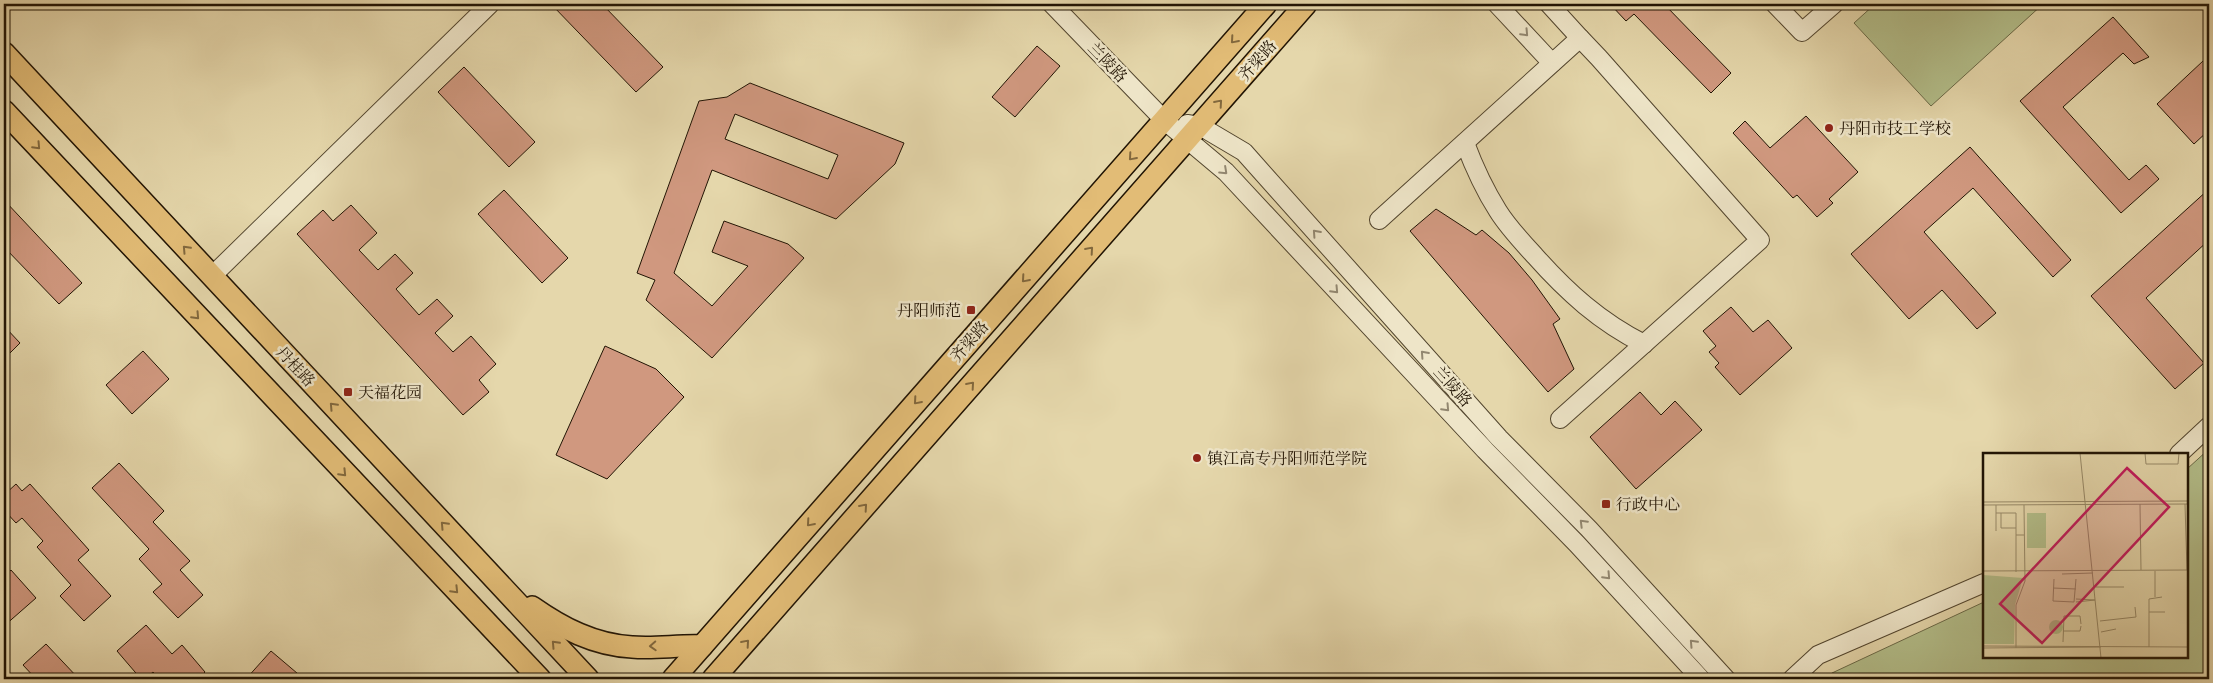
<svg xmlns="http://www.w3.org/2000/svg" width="2213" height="683" font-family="'Gentium Book Plus','Noto Serif SC',serif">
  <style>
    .green { fill: #b3be8a; stroke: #6a6947 }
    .building { fill: #d0987f; stroke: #211404; fill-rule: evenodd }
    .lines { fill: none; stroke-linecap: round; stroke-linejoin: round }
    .minor-casing { stroke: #52452e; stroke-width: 20 }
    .major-casing { stroke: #211404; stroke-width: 24 }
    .minor { stroke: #eee5c8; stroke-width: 18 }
    .major { stroke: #e2bc76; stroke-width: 21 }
    .oneway { stroke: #928770 }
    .oneway2 { stroke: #82683d }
    .poi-dot { fill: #8f2418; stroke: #eee5c8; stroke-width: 2 }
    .labels { text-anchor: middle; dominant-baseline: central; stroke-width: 5; stroke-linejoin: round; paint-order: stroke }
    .street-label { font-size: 16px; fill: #211404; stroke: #eee5c8 }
    .poi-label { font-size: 16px; fill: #211404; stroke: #eee5c8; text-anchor: start }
    .inset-road { fill: none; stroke: #978968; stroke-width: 1 }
    .view { fill: #c2185b; fill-opacity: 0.15; stroke: #c2185b; stroke-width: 2.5 }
    .inset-edge { fill: none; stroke: #211404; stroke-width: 2.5 }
  </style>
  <rect width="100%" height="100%" fill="#e5d7ab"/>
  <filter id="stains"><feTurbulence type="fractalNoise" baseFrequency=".004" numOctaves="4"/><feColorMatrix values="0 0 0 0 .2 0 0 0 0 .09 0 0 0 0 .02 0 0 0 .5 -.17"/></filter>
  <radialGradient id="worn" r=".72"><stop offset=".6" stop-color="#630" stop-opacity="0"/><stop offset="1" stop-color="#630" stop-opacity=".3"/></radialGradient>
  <g class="green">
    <polygon points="1875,4 2043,4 1931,106 1854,23"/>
    <polygon points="2209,449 2209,679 1825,679 1832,673 1984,602 1984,657 2187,657 2187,469"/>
  </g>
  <g class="building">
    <polygon points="551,4 602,4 663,67 636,92"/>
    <polygon points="1610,4 1664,4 1731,73 1711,93 1634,14 1626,21"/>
    <polygon points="2113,17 2149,57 2134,64 2123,53 2063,107 2129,180 2146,165 2159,179 2121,213 2020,101"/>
    <polygon points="1037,46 1060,66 1015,117 992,97"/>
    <polygon points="2203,61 2209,67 2209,130 2194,144 2157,104"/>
    <polygon points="464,67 535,142 509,167 438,92"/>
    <path d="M750,83L904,143L895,164L836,219L712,170L674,273L712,306L748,266L712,252L724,221L788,244L804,258L712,358L646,300L655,280L637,273L699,101L727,97ZM735,114L838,155L828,179L725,139Z"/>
    <polygon points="1806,116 1858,172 1829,199 1833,203 1817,217 1797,195 1793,198 1733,133 1745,121 1770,148"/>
    <polygon points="1970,147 2071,260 2053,277 1973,188 1924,232 1996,313 1977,329 1942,290 1909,319 1851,254"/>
    <polygon points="2209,189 2209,240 2146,298 2204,363 2175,389 2091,296"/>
    <polygon points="504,190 568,258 542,283 478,214"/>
    <polygon points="4,200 82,283 59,304 4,247"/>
    <polygon points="351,205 377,233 359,250 378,270 395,254 413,273 396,289 419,315 437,299 453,316 435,333 453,352 471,336 496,364 479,380 489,392 463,415 297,234 323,210 333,221"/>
    <polygon points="1436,209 1476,235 1482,230 1509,253 1532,280 1560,319 1553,324 1574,369 1548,392 1410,231"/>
    <polygon points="1731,307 1753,332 1768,320 1792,348 1740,395 1715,367 1719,363 1709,352 1716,346 1703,331"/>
    <polygon points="4,326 20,343 4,359"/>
    <polygon points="605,346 656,369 684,397 607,479 556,455"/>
    <polygon points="143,351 169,379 132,414 106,385"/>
    <polygon points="1640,392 1661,415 1675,401 1702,430 1636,489 1590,437"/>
    <polygon points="119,463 164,511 153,522 190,561 180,570 203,595 178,618 153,592 162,584 139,559 149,549 92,488"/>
    <polygon points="16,484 22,491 30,484 89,550 78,560 111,596 84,621 60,596 71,585 37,547 43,541 22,518 16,523 4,510 4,495"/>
    <polygon points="11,570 36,598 4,626 4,577"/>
    <polygon points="146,625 172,654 182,645 205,672 198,679 160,679 153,672 145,679 141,679 117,651"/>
    <polygon points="46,644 79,679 36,679 23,665"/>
    <polygon points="271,651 304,679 246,679"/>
  </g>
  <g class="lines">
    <defs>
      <g id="minor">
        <polyline points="1052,4 1164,120 1226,172 1485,450 1577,544 1701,679"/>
        <polyline points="1497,4 1552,63"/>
        <polyline points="1549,4 1580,38"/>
        <polyline points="1775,4 1802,32 1834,4"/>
        <polyline points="1187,124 1200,126 1244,152 1499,438 1589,529 1726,679"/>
        <path d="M1465,143C1474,167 1484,189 1498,211C1508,227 1522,242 1535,256C1567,292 1600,322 1644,344"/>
        <polyline points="1379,220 1580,38 1599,58 1760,240 1560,419"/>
        <polyline points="212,276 490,4"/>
        <polyline points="2179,454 2209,426"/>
        <polyline points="1792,679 1818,655 1984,583"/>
      </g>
      <g id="major">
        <polyline points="4,53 588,679"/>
        <polyline points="4,111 540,679"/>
        <path d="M532,607C562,628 594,645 632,647C655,649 678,645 702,646"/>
        <polyline points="673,679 1266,4"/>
        <polyline points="713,679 1306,4"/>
      </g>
    </defs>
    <use href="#minor" class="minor-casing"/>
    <use href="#major" class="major-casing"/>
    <use href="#minor" class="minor"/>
    <use href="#major" class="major"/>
  </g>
  <defs><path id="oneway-chevron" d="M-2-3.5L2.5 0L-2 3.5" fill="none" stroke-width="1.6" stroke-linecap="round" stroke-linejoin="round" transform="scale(1.25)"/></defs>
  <g class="oneway">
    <use href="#oneway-chevron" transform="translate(1525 33) rotate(47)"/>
    <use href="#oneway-chevron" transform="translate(1224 171) rotate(43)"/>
    <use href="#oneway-chevron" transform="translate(1316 233) rotate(-132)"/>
    <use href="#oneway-chevron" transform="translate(1335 290) rotate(47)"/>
    <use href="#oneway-chevron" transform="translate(1424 354) rotate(-132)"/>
    <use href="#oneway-chevron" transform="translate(1446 408) rotate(47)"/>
    <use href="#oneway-chevron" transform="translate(1583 523) rotate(-135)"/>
    <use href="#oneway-chevron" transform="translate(1607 576) rotate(47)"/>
    <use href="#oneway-chevron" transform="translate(1693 643) rotate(-133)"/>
  </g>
  <g class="oneway2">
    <use href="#oneway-chevron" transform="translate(1234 40) rotate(131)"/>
    <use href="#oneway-chevron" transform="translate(1219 103) rotate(-49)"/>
    <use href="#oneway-chevron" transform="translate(37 146) rotate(47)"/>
    <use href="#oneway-chevron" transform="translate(1132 157) rotate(131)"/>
    <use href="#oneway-chevron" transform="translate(186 249) rotate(-133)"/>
    <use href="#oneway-chevron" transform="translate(1090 250) rotate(-49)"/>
    <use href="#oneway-chevron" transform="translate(1025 279) rotate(131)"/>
    <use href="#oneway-chevron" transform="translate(196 316) rotate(47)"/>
    <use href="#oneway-chevron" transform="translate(971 385) rotate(-49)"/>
    <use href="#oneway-chevron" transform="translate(917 401) rotate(131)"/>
    <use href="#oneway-chevron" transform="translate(333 406) rotate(-133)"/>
    <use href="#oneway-chevron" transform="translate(343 473) rotate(46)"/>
    <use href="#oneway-chevron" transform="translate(864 507) rotate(-49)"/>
    <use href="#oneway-chevron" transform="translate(810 523) rotate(131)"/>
    <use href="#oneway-chevron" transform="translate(444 525) rotate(-133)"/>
    <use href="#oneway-chevron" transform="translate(455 590) rotate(46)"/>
    <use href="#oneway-chevron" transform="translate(746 643) rotate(-49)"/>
    <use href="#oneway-chevron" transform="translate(555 644) rotate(-133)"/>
    <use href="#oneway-chevron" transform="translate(653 646) rotate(177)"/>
  </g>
  <g class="poi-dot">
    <circle cx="1829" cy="128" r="5"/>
    <rect x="966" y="305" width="10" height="10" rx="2.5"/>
    <rect x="343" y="387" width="10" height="10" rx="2.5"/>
    <circle cx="1197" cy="458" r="5"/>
    <rect x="1601" y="499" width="10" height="10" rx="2.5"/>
  </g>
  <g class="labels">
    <g class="street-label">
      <text transform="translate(1257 60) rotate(-49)">齐梁路</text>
      <text transform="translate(1108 62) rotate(46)">兰陵路</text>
      <text transform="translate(969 341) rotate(-49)">齐梁路</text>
      <text transform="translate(296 366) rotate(47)">丹桂路</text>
      <text transform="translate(1453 386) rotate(48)">兰陵路</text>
    </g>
    <g class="poi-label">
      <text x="1839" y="128">丹阳市技工学校</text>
      <text x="961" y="310" text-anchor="end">丹阳师范</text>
      <text x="358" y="392">天福花园</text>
      <text x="1207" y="458">镇江高专丹阳师范学院</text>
      <text x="1616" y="504">行政中心</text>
    </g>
  </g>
  <g transform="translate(1983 453)">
    <rect width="205" height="205" fill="#e5d7ab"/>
    <path d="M44,60H63V95H44ZM0,122L40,125L32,152L31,191H0ZM66 174a7 7 0 1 1 14 0a7 7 0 1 1-14 0Z" fill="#b3be8a"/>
    <path class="inset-road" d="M97,0L118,205M162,0L163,11H195L196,0M0,49L205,48M157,51L158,117M202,51L204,117M0,52L205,51M13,60H33V82H41M18,60V75H33M13,78V52M33,82V119M0,118L205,117M79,121L110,120M71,126L70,148L91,149L93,126M113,134H141M70,135L93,136M172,144V118M93,149L112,147L93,146M166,159H182M117,168L153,164L152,154M80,178H97L98,173M118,179L133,176M80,189L81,163H97L98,171M0,193L205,194M166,194V146L179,144M0,195L118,194M33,195V152L42,128L41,52"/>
    <path class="view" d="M144,15L186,54L59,190L17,151Z"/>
    <rect width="205" height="205" class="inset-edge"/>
  </g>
  <rect width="2213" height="683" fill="none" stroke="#e5d7ab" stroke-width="20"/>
  <rect x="5" y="5" width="2203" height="673" fill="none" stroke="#211404" stroke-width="2.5"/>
  <rect x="10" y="10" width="2193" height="663" fill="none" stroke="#211404"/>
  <rect width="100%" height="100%" filter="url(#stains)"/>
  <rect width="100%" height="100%" fill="url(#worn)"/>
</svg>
